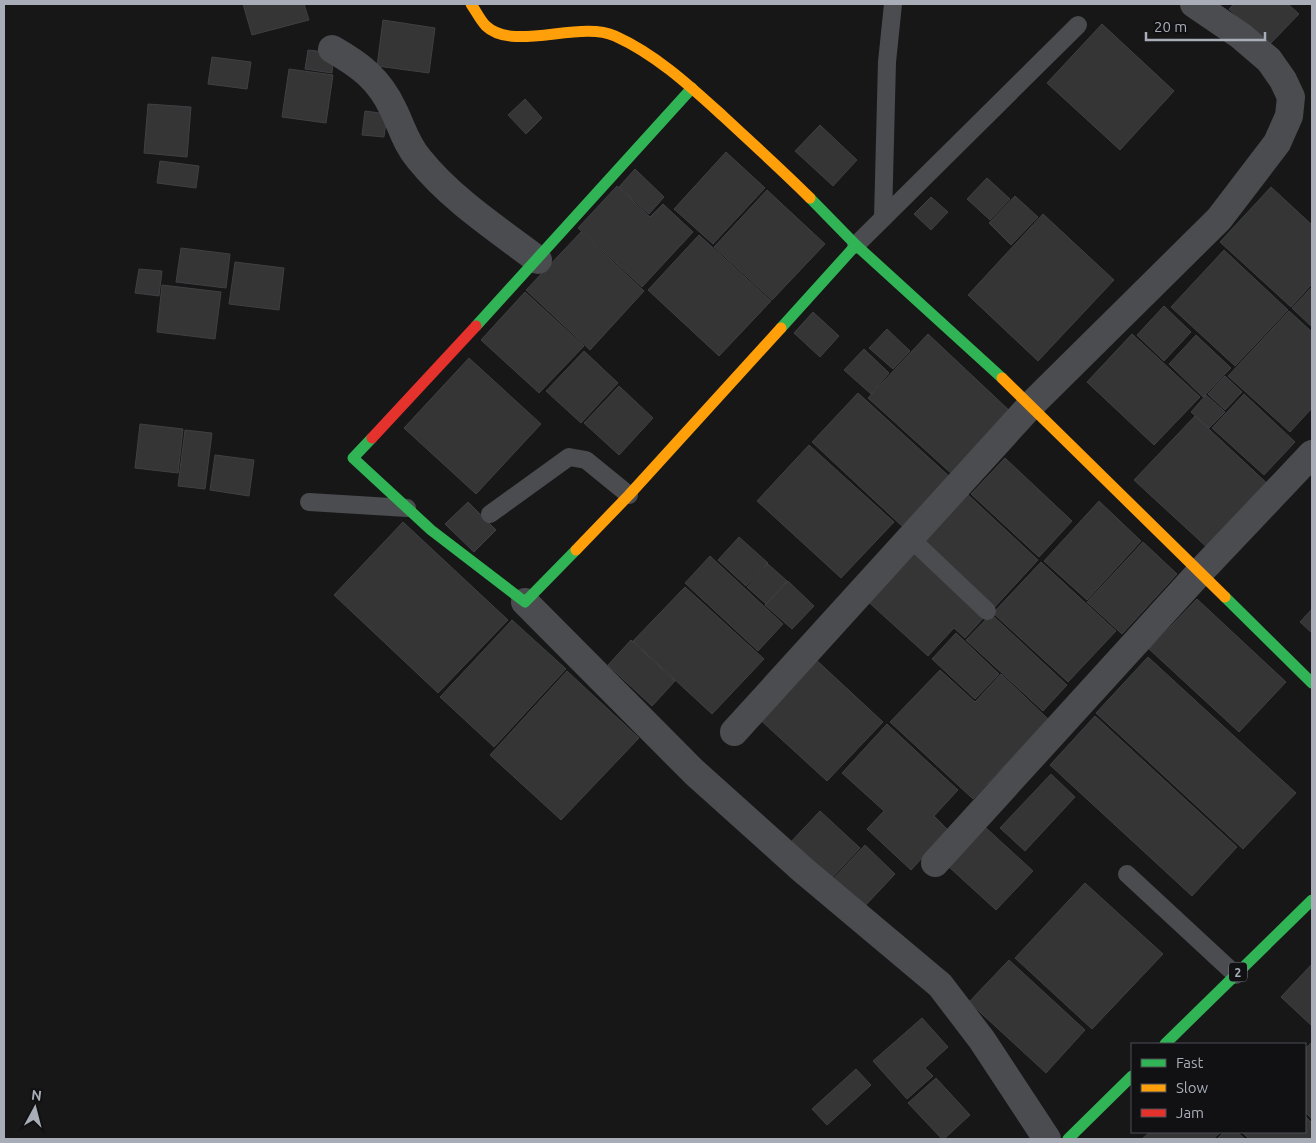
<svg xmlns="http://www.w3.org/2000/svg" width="1316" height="1143" font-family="Ubuntu,sans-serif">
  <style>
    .building { fill: #353536; stroke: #3f4043 }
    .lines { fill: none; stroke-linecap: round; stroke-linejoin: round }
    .lane { stroke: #4b4c50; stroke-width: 18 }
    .street { stroke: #4b4c50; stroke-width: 28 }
    .fast { stroke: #30b455; stroke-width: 11 }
    .slow { stroke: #ff9f0a; stroke-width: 11 }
    .jam { stroke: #e5322d; stroke-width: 11 }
    .labels { text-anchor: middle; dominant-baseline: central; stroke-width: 4; stroke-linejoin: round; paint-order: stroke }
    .shield { fill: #111113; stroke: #7b7e86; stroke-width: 1 }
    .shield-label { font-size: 12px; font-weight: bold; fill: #a8adb8 }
  </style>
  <rect width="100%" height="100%" fill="#171717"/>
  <g class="building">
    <polygon points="243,4 304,4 309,20 252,35"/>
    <polygon points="1234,4 1288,4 1299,14 1269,45 1229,9"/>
    <polygon points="383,20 435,28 429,73 377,66"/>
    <polygon points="1102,24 1174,91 1120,150 1047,83"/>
    <polygon points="308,50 334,53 332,73 305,69"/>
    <polygon points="212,57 251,62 247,89 208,84"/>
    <polygon points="289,69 333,75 326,123 282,117"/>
    <polygon points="525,99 542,118 526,134 508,115"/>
    <polygon points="148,104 191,107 187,157 144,153"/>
    <polygon points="365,111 387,114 384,137 362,135"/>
    <polygon points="820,125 857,160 833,186 795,151"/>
    <polygon points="726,152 765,188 713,244 674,209"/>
    <polygon points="160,161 199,166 196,188 157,183"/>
    <polygon points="635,169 664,197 649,214 619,187"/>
    <polygon points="987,178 1010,199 990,220 967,199"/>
    <polygon points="617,186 650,217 663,204 693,232 642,287 578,228"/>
    <polygon points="1271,187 1312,225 1312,284 1291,307 1220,242"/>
    <polygon points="767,190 825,244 772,300 714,247"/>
    <polygon points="1015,196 1038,217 1011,245 989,223"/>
    <polygon points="931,197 948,212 931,230 914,214"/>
    <polygon points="1043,214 1114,280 1038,361 968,295"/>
    <polygon points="581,232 644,291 590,350 526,290"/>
    <polygon points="699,235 771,301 719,356 648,290"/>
    <polygon points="181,248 230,254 226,288 176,282"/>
    <polygon points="1224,250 1288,310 1235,366 1171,307"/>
    <polygon points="235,262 284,268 279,310 229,304"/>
    <polygon points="139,269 162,271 159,296 135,293"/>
    <polygon points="162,285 221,292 215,339 157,332"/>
    <polygon points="1312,287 1312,327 1292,308"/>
    <polygon points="525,292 584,346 539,393 481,340"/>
    <polygon points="1164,306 1191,332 1164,361 1137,335"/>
    <polygon points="1289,311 1312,332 1312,408 1290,432 1228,376"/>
    <polygon points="813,312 839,336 820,357 794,333"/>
    <polygon points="887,329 910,351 893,369 869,348"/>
    <polygon points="928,334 1012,413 953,475 868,398"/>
    <polygon points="1132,334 1200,397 1154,445 1087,382"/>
    <polygon points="1196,335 1231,368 1203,397 1169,364"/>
    <polygon points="864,349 889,373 871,394 844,370"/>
    <polygon points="584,351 618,383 581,423 546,391"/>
    <polygon points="469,358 541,424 476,494 404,428"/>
    <polygon points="1225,376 1242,392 1225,410 1208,394"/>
    <polygon points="619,386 653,418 619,455 584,423"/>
    <polygon points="858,393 950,477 903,527 812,442"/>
    <polygon points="1244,394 1295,442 1264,475 1212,428"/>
    <polygon points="1206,395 1225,412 1209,428 1191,412"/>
    <polygon points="1195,416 1271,487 1211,551 1134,480"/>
    <polygon points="140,424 183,429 178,473 135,468"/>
    <polygon points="185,430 212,433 205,489 178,486"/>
    <polygon points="809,445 894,522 841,578 757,501"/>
    <polygon points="215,455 254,460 249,496 210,490"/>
    <polygon points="1005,458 1072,521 1039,557 971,494"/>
    <polygon points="965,492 1038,560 992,610 918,541"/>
    <polygon points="1099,501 1141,541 1087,600 1044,561"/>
    <polygon points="468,502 496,530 474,552 445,524"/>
    <polygon points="403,522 508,620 438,693 334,595"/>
    <polygon points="739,537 768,563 746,586 718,560"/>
    <polygon points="1143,542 1177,574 1122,634 1087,602"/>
    <polygon points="913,546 987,614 965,638 954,628 928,656 864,598"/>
    <polygon points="710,556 783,624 758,651 685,583"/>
    <polygon points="1041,562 1116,631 1068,682 993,613"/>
    <polygon points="768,564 787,581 766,604 747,587"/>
    <polygon points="788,581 814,606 792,629 765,605"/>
    <polygon points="685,587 764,659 712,714 633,641"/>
    <polygon points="1197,599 1286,682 1239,732 1149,649"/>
    <polygon points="1312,609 1312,633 1300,622"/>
    <polygon points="991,614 1067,685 1043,711 966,640"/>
    <polygon points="512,620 566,669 494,747 440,697"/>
    <polygon points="956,633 999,674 975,699 932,659"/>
    <polygon points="631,640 675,681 652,706 608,665"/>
    <polygon points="812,656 883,722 827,781 756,716"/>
    <polygon points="1148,657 1296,793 1243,849 1096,713"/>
    <polygon points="940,670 975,702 1001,674 1048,719 973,799 890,722"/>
    <polygon points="567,671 639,738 561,820 490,755"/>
    <polygon points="1095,716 1237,847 1192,896 1050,765"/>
    <polygon points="887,724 958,790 934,816 948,830 911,870 867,829 884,811 842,773"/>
    <polygon points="1051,774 1075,797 1025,851 1000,828"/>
    <polygon points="820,811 860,848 828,882 788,845"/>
    <polygon points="985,827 1033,871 996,910 949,867"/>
    <polygon points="865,845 895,874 863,908 832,880"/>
    <polygon points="1085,883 1163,954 1092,1029 1015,958"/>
    <polygon points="1009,960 1085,1030 1046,1073 969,1002"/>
    <polygon points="1312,964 1312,1026 1281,997"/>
    <polygon points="922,1018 948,1047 925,1068 933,1076 907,1099 873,1061"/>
    <polygon points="1312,1042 1312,1119 1305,1112 1305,1049"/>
    <polygon points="856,1069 871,1085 827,1125 812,1109"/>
    <polygon points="936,1078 970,1115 944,1139 942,1139 908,1103"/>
    <polygon points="1305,1116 1312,1123 1312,1139 1249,1139 1242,1132 1305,1132"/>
    <polygon points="1150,1132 1221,1132 1213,1139 1142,1139"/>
    <polygon points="1224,1132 1237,1132 1245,1139 1217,1139"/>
  </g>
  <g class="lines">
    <g class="lane">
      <polyline points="883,218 887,62 893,4"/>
      <polyline points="856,245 1078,25"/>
      <polyline points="309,502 407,508"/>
      <polyline points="490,514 569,457 586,460 629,495"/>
      <polyline points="910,538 987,611"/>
      <polyline points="1127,874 1236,975"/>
    </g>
    <g class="street">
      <path d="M332,49C360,65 379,79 393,109C402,127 406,144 419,159C451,199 497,229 538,260"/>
      <polyline points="525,602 694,772 803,870 940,985 982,1040 1047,1139"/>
      <polyline points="734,732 1031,405 1219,219 1277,143 1289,116 1291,97 1283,80 1269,60 1241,36 1194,4"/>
      <polyline points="935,863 1200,572 1312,454"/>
    </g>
    <g class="fast">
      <polyline points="810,198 856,245 1002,378"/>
      <polyline points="476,326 692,88"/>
      <polyline points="781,328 856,245"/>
      <polyline points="372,438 353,458 431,530 525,602 576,550"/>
      <polyline points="1225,597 1312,683"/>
      <polyline points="1165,1044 1312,900"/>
      <polyline points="1068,1139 1132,1076"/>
    </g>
    <g class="slow">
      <path d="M471,4C476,11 480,20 486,26C513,52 580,20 615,36C657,55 691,87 724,117C753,144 782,170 810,198"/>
      <polyline points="1002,378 1225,597"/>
      <polyline points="576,550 629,495 781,328"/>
    </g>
    <polyline class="jam" points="372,438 476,326"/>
  </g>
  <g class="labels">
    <rect class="shield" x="1229" y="962.5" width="18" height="19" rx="4"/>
    <g class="shield-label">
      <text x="1238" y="972">2</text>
    </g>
  </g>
  <rect width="1316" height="1143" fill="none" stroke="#a8adb8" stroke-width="10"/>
  <rect x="1131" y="1043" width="175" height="90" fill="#111113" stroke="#4d4f55"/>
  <rect x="1141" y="1059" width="25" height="8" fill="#30b455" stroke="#4d4f55"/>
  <text x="1176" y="1068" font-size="15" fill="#a8adb8">Fast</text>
  <rect x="1141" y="1084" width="25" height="8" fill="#ff9f0a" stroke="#4d4f55"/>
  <text x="1176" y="1093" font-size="15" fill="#a8adb8">Slow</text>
  <rect x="1141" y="1109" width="25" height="8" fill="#e5322d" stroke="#4d4f55"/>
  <text x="1176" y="1118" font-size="15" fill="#a8adb8">Jam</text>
  <g transform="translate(35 1108) rotate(7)" stroke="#111113" stroke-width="4" paint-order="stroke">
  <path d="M0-4L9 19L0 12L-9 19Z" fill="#a8adb8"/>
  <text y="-8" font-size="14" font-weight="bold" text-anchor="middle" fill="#a8adb8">N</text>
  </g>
  <path d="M1146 32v8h119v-8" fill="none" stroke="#a8adb8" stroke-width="2.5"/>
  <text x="1154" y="32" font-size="15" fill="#a8adb8" stroke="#111113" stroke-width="4" paint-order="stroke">20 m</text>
</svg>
